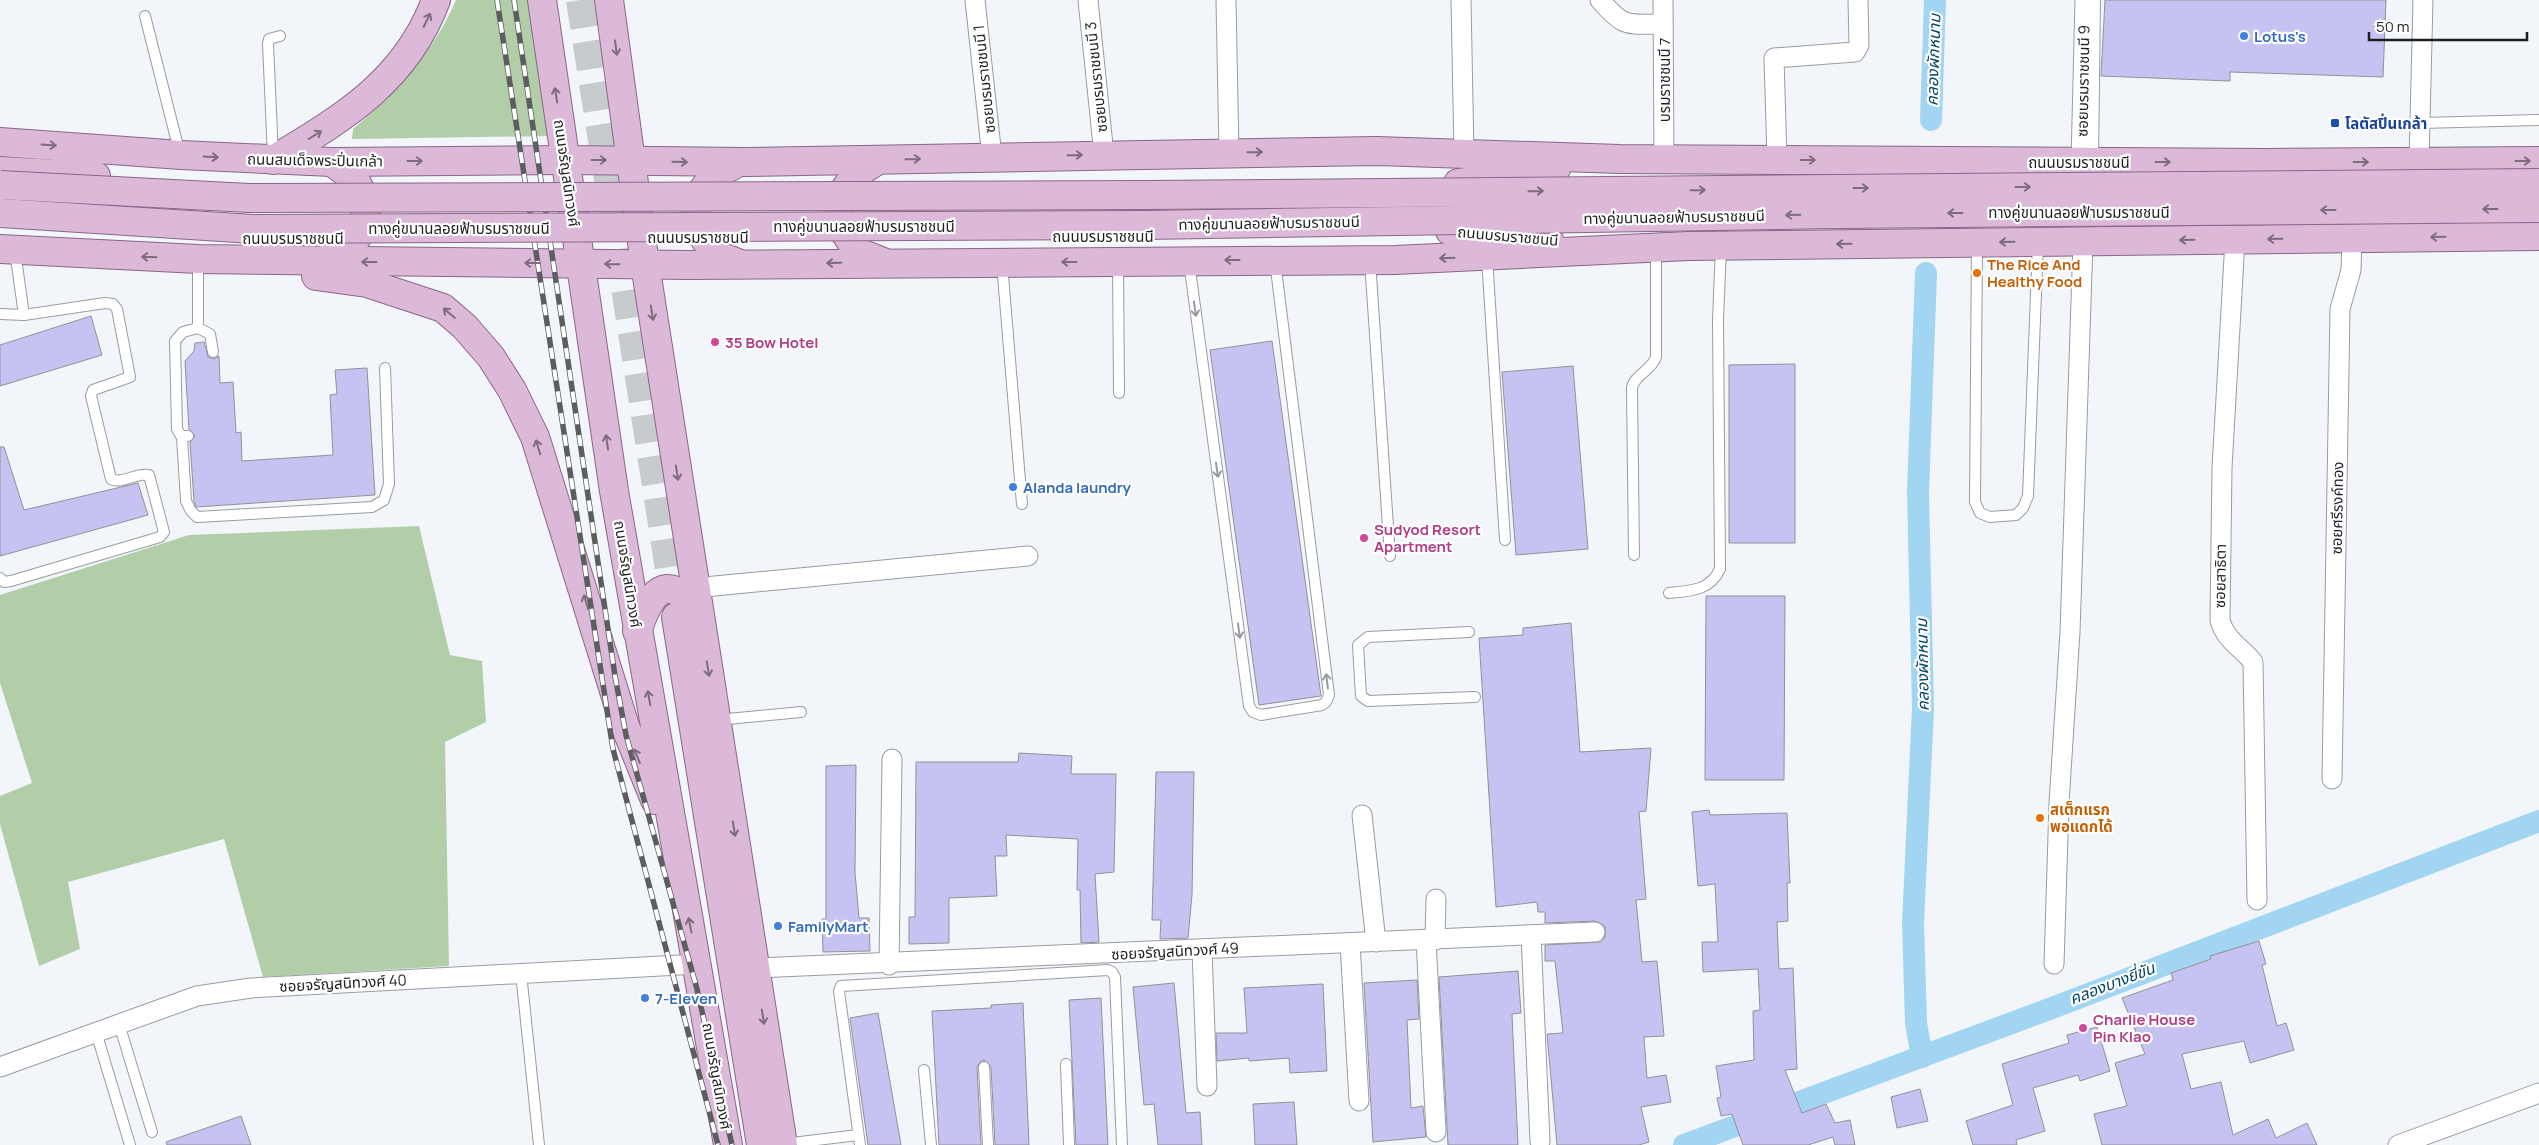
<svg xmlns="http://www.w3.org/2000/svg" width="2539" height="1145" font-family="Manrope,'Noto Sans Thai',sans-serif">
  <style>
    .green { fill: #b2cea9 }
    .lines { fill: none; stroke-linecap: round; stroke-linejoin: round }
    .canal { stroke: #a2d5f1; stroke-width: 22 }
    .building { fill: #c6c2f1; stroke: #929196 }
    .primary-tunnel { stroke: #c7cbce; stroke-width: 28; stroke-dasharray: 28 14; stroke-linecap: butt }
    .service-casing { stroke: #999ca0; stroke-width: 12 }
    .minor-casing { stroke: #999ca0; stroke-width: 21 }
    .primary-casing { stroke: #8a6587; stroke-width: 30 }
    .service { stroke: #fff; stroke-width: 10 }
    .minor { stroke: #fff; stroke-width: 19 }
    .primary { stroke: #dcb9d9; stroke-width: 28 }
    .rail-casing { stroke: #5b5d5f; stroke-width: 5.5 }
    .rail { stroke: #fff; stroke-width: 4; stroke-dasharray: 11; stroke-linecap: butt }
    .primary-bridge-casing { stroke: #8a6587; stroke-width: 30; stroke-linecap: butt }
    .primary-bridge { stroke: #dcb9d9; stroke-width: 28 }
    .oneway { stroke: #7c6c7c }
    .oneway2 { stroke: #999a9b }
    .shop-dot { fill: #3f7fe0; stroke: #fff; stroke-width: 2 }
    .transit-dot { fill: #1a4fb4; stroke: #fff; stroke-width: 2 }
    .food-dot { fill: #e8710a; stroke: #fff; stroke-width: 2 }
    .hotel-dot { fill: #d1479c; stroke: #fff; stroke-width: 2 }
    .labels { text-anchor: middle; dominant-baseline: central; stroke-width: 4.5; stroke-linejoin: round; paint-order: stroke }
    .shop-label { font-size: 15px; font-weight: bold; fill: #366cbe; stroke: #fff; text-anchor: start }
    .street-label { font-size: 15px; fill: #1d1f20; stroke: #fff }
    .transit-label { font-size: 15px; font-weight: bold; fill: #164399; stroke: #fff; text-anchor: start }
    .food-label { font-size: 15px; font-weight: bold; fill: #c56008; stroke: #fff; text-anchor: start }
    .hotel-label { font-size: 15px; font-weight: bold; fill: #b23c85; stroke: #fff; text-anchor: start }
    .water-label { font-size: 16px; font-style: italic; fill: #004662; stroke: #fff }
  </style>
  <rect width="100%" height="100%" fill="#f2f6fa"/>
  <g class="green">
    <path d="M456,0H533L551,136L352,139L353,129C395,93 434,52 456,0Z"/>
    <polygon points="419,526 450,655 482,661 486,722 445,742 449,966 263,977 224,839 68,882 80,949 39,966 0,824 0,796 32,783 0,683 0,595 189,535"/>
  </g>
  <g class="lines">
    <g class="canal">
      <polyline points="1931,120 1935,0"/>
      <polyline points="1922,1057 1916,1023 1913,923 1923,708 1918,493 1926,273"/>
      <polyline points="1684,1145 2052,1008 2539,821"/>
    </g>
  </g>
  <g class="building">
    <polygon points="2105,0 2386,0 2383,77 2230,72 2230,81 2101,76"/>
    <polygon points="91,316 102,355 0,386 0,345"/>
    <polygon points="1272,341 1321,696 1259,705 1210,350"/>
    <polygon points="204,342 208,357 214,359 219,356 220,383 233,382 236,433 241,432 242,461 333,455 330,395 337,394 335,370 367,368 375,495 196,507 194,501 190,442 195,436 189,429 185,361 194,351 195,343"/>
    <polygon points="1795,364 1795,543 1729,543 1729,365"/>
    <polygon points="1573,366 1588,549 1516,555 1502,372"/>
    <polygon points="0,447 4,447 24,510 138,483 148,515 0,556"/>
    <polygon points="1706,596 1785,596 1784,780 1705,780"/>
    <polygon points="1571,623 1580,752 1651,748 1646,811 1639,812 1646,899 1636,900 1642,962 1657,961 1664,1036 1644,1037 1647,1078 1666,1075 1671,1102 1641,1107 1649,1142 1639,1145 1557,1145 1547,1034 1563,1033 1555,961 1545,961 1545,945 1601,942 1605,937 1605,926 1595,921 1545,923 1545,912 1538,912 1537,902 1496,907 1479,638 1523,635 1523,628"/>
    <polygon points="1019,753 1072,756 1071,774 1116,774 1114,872 1095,874 1099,942 1081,943 1080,890 1077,890 1078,839 1006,835 1007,856 995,856 997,896 949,898 949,943 909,944 909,917 915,917 916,762 1018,762"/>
    <polygon points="856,765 855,872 859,918 869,918 870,951 823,952 822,919 826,919 826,766"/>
    <polygon points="1156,772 1194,772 1192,895 1188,938 1160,939 1161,920 1152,920"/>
    <polygon points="1709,810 1710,815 1787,813 1790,883 1787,883 1788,921 1777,922 1779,969 1793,968 1797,1069 1785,1070 1802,1113 1826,1104 1835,1123 1850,1120 1855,1145 1835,1145 1833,1137 1808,1145 1743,1145 1732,1114 1721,1116 1717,1098 1721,1097 1716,1066 1754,1060 1753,1011 1760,1010 1758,969 1703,972 1702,942 1718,942 1715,884 1698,886 1692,812"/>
    <polygon points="2259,941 2266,964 2262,965 2277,1026 2286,1023 2294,1050 2250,1063 2244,1041 2182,1054 2191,1089 2221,1082 2233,1135 2268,1119 2276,1138 2307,1123 2317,1145 2102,1145 2094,1114 2127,1106 2115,1063 2145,1054 2122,998 2173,980 2171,973 2211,959 2210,956"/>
    <polygon points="1518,971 1521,1013 1512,1014 1518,1145 1448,1145 1439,977"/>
    <polygon points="1417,980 1419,1019 1407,1020 1411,1108 1423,1106 1426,1137 1373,1142 1364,983"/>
    <polygon points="1174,983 1186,1113 1200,1112 1202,1145 1158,1145 1154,1104 1144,1105 1133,987"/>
    <polygon points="1323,984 1327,1071 1290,1073 1289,1058 1249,1061 1249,1058 1217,1061 1216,1033 1247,1033 1244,988"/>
    <polygon points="1101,998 1108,1145 1076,1145 1069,1000"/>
    <polygon points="1023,1003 1029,1145 995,1145 991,1067 984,1060 980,1062 977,1067 981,1145 939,1145 932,1011 991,1008 991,1005"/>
    <polygon points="878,1013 901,1145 868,1145 850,1018"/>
    <polygon points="2097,1027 2110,1071 2080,1081 2078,1075 2033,1088 2045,1131 2016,1140 2017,1145 1973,1145 1966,1121 2013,1105 2002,1064 2069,1043 2067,1035"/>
    <polygon points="1920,1089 1928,1121 1897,1128 1891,1097"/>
    <polygon points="1294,1102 1297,1145 1255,1145 1253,1104"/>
    <polygon points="241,1116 251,1145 167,1145 166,1142"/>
  </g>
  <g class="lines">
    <polyline class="primary-tunnel" points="580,0 676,614"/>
    <defs>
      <g id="service">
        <polyline points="145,16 180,154"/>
        <polyline points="2420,123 2539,120"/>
        <polyline points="273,156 268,44 269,39 280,36"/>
        <polyline points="2093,161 2095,0"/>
        <polyline points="1977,244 1975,502 1980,513 1990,517 2016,515 2023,508 2028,496 2038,243"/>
        <polyline points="15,251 24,315"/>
        <polyline points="1487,257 1505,540"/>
        <polyline points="198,260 198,328"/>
        <polyline points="1370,261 1390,556"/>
        <polyline points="1118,262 1119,393"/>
        <polyline points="1189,262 1249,706 1253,712 1261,715 1322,705 1326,702 1329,695 1275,261"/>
        <polyline points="1002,264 1022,504"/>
        <path d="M0,314L24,315L105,303L113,304L117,309L130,377L93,390L91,396L111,479C122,485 137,472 149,475L164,532L160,537L11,581L4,582L0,578"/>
        <polyline points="188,436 181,436 177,429 175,341 183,332 198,328 210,334 213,352"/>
        <polyline points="182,437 186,501 191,511 197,517 372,507 384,500 389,484 385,368"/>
        <path d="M1634,555L1632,388C1634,375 1652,370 1656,357V249"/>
        <path d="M1669,593C1690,591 1710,591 1720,569L1718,320L1721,247"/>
        <polyline points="1469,632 1368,637 1358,645 1361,696 1368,701 1475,697"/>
        <polyline points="717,720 801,712"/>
        <polyline points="521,973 539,1145"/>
        <polyline points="119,1024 152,1132"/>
        <polyline points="96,1032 130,1145"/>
        <polyline points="1066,1064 1069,1145"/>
        <polyline points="984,1067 988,1145"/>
        <polyline points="924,1070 931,1145"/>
        <polyline points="784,1144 858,1135"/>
        <polyline points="860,1145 839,991 841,986 1108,970 1112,972 1115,977 1122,1145"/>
      </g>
      <g id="minor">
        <polyline points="975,0 992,157"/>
        <polyline points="1088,0 1104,155"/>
        <polyline points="1226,0 1229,153"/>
        <polyline points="1461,0 1464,154"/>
        <path d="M1600,0C1625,29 1627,24 1663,24"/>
        <polyline points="1663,0 1664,160"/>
        <polyline points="1777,160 1774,58 1855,52 1859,45 1858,0"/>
        <polyline points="2081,162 2085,0"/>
        <polyline points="2419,162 2423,0"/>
        <path d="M2235,240L2222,468L2220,620C2225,640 2241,647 2253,662L2257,900"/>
        <polyline points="694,588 1028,556"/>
        <polyline points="2332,779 2340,309 2351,270 2352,238"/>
        <polyline points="1362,815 1376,942"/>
        <polyline points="1531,935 1540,1141"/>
        <polyline points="1426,940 1436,1132"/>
        <polyline points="1435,940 1436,899"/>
        <polyline points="1350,943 1359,1101"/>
        <polyline points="1202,950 1207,1086"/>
        <polyline points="2054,964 2059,803 2070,632 2083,242"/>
        <polyline points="889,965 892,759"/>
        <polyline points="756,968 1595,932"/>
        <polyline points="0,1067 197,996 251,988 698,964"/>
        <polyline points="2398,1145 2539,1093"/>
      </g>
      <g id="primary">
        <polyline points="542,0 614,491 728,1145"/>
        <polyline points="609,0 645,264 783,1145"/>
        <polyline points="0,142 181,155 332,162 566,160 745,162 1377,151 1620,159 2267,163 2539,161"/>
        <path d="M273,160C343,118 406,81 436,0"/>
        <polyline points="878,160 855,175 838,199 839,224 858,252 883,262"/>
        <polyline points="739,162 712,177 696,200 696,226 715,254 740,264"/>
        <polyline points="0,171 96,176"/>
        <polyline points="1458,183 1556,169"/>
        <polyline points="1450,231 1549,240"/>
        <polyline points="0,249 198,259 688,265 1395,260 1689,246 2539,236"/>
        <polyline points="322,262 351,247 365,224 366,202 355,179 332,162"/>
        <polyline points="316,276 367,283 443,308 465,327 491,357 512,390 535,437 625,726 655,800"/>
        <polyline points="676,617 761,1145"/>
        <path d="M637,631C644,612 657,573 684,596C690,601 695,612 699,619"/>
      </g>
    </defs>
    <use href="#service" class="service-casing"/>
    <use href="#minor" class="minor-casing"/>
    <use href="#primary" class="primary-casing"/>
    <use href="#service" class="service"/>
    <use href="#minor" class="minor"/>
    <use href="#primary" class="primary"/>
    <defs>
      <g id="rail">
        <polyline points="497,0 613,749 718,1145"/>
        <polyline points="514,0 615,676 626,735 697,989 732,1145"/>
      </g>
    </defs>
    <use href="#rail" class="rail-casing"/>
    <use href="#rail" class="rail"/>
    <defs>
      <g id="primary-bridge">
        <polyline points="0,185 249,198 1146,195 2539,183"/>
        <polyline points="0,213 253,229 1146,225 1841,214 2539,208"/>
      </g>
    </defs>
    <use href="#primary-bridge" class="primary-bridge-casing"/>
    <use href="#primary-bridge" class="primary-bridge"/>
  </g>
  <defs><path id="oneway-shaft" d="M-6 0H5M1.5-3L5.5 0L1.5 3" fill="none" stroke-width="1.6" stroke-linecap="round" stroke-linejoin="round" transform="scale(1.25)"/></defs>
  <g class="oneway">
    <use href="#oneway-shaft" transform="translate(427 20) rotate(-64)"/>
    <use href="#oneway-shaft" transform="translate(616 48) rotate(82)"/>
    <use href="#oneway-shaft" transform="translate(556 95) rotate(-99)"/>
    <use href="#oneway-shaft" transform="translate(315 135) rotate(-32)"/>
    <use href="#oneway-shaft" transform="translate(49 145) rotate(4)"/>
    <use href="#oneway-shaft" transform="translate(1255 152) rotate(-1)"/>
    <use href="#oneway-shaft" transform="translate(1075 155) rotate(-1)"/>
    <use href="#oneway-shaft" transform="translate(211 157) rotate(3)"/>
    <use href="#oneway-shaft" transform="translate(913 159) rotate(-1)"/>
    <use href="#oneway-shaft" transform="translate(599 160)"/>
    <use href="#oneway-shaft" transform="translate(1808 160)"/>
    <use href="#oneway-shaft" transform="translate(415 161)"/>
    <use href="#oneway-shaft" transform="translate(2523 161)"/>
    <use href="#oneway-shaft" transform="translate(680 162) rotate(1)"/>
    <use href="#oneway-shaft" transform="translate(2163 162)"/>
    <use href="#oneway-shaft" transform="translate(2361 162)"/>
    <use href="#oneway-shaft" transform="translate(2023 187)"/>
    <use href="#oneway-shaft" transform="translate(1861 188)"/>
    <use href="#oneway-shaft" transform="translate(1698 190) rotate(-1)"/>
    <use href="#oneway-shaft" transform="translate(1536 191) rotate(-1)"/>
    <use href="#oneway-shaft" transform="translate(2490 209) rotate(180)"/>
    <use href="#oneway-shaft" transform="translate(2328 210) rotate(180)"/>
    <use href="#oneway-shaft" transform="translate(1955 213) rotate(180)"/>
    <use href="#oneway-shaft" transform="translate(1793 215) rotate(179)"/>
    <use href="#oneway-shaft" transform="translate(2438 237) rotate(179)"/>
    <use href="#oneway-shaft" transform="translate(2275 239) rotate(179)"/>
    <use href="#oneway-shaft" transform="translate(2187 240) rotate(179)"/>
    <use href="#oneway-shaft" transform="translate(2007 242) rotate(179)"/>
    <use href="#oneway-shaft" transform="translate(1844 244) rotate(179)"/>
    <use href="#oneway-shaft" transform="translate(149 257) rotate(-178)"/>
    <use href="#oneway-shaft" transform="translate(1447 258) rotate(178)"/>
    <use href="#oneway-shaft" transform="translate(1232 260) rotate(180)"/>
    <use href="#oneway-shaft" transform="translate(369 262) rotate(-180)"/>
    <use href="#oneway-shaft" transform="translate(1069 262) rotate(180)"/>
    <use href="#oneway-shaft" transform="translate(532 263) rotate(-180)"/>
    <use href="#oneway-shaft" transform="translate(834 263) rotate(179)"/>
    <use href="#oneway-shaft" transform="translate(612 264) rotate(-179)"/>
    <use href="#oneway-shaft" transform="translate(449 313) rotate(-140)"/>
    <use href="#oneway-shaft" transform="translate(652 313) rotate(81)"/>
    <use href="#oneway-shaft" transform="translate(607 442) rotate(-98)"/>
    <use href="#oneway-shaft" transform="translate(538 447) rotate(-107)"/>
    <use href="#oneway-shaft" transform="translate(677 473) rotate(81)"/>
    <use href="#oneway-shaft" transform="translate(586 602) rotate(-107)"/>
    <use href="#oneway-shaft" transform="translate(708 669) rotate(81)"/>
    <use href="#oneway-shaft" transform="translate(649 698) rotate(-100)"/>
    <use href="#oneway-shaft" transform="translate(637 756) rotate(-112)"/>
    <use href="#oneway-shaft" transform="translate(734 829) rotate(81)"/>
    <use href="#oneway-shaft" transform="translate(690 925) rotate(-101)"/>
    <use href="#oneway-shaft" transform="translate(763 1017) rotate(81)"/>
  </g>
  <g class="oneway2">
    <use href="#oneway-shaft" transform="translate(1195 309) rotate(82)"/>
    <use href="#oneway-shaft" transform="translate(1217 470) rotate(82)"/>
    <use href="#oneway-shaft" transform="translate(1239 631) rotate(82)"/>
    <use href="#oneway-shaft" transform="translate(1327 681) rotate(-97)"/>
  </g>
  <g class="shop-dot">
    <circle cx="2244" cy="36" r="5"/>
    <circle cx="1013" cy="487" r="5"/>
    <circle cx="778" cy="926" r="5"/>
    <circle cx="645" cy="998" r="5"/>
  </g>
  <rect class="transit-dot" x="2330" y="118" width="10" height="10" rx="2.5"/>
  <g class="food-dot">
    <circle cx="1977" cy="273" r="5"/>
    <circle cx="2040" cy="818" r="5"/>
  </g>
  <g class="hotel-dot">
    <circle cx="715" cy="342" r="5"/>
    <circle cx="1364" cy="538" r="5"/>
    <circle cx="2083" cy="1028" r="5"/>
  </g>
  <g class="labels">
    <g class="shop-label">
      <text x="2254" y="36">Lotus's</text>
      <text x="1023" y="487">Alanda laundry</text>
      <text x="788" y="926">FamilyMart</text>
      <text x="655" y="998">7-Eleven</text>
    </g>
    <g class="street-label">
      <text transform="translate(1096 77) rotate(-96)">ซอยบรมราชชนนี 3</text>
      <text transform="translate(984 79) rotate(-96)">ซอยบรมราชชนนี 1</text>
      <text transform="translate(1664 80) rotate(-90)">บรมราชชนนี 7</text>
      <text transform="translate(2083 81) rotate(-89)">ซอยบรมราชชนนี 9</text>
      <text transform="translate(315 160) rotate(1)">ถนนสมเด็จพระปิ่นเกล้า</text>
      <text x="2079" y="162">ถนนบรมราชชนนี</text>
      <text transform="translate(567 173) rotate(82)">ถนนจรัญสนิทวงศ์</text>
      <text x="2079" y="212">ทางคู่ขนานลอยฟ้าบรมราชชนนี</text>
      <text transform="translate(1674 217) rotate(-1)">ทางคู่ขนานลอยฟ้าบรมราชชนนี</text>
      <text transform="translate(1269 223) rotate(-1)">ทางคู่ขนานลอยฟ้าบรมราชชนนี</text>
      <text x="864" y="226">ทางคู่ขนานลอยฟ้าบรมราชชนนี</text>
      <text x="459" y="228">ทางคู่ขนานลอยฟ้าบรมราชชนนี</text>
      <text x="1103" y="236">ถนนบรมราชชนนี</text>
      <text transform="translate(1508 236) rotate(5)">ถนนบรมราชชนนี</text>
      <text x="698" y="237">ถนนบรมราชชนนี</text>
      <text x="293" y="238">ถนนบรมราชชนนี</text>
      <text transform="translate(2337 508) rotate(-89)">ซอยศรีรงค์ทอง</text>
      <text transform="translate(628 574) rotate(81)">ถนนจรัญสนิทวงศ์</text>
      <text transform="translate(2220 576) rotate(-89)">ซอยสาธิตา</text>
      <text transform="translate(1175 951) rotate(-3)">ซอยจรัญสนิทวงศ์ 49</text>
      <text transform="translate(343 983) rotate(-3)">ซอยจรัญสนิทวงศ์ 40</text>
      <text transform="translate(717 1076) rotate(80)">ถนนจรัญสนิทวงศ์</text>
    </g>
    <g class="transit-label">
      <text x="2345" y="123">โลตัสปิ่นเกล้า</text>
    </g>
    <g class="food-label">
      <text x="1987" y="264">The Rice And<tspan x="1987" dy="17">Healthy Food</tspan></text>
      <text x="2050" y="809">สเต็กแรก<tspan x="2050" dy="17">พอแดกได้</tspan></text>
    </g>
    <g class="hotel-label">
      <text x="725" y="342">35 Bow Hotel</text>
      <text x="1374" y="529">Sudyod Resort<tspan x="1374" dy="17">Apartment</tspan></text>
      <text x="2093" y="1019">Charlie House<tspan x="2093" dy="17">Pin Klao</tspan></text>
    </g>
    <g class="water-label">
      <text transform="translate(1933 60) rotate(-88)">คลองผักหนาม</text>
      <text transform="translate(1922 665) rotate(-91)">คลองผักหนาม</text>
      <text transform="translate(2112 983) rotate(-21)">คลองบางยี่ขัน</text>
    </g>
  </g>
  <path d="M2369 32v8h158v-8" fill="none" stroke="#1d1f20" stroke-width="2.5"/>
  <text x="2376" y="32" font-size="15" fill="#1d1f20" stroke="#ffffff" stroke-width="4" paint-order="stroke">50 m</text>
</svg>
